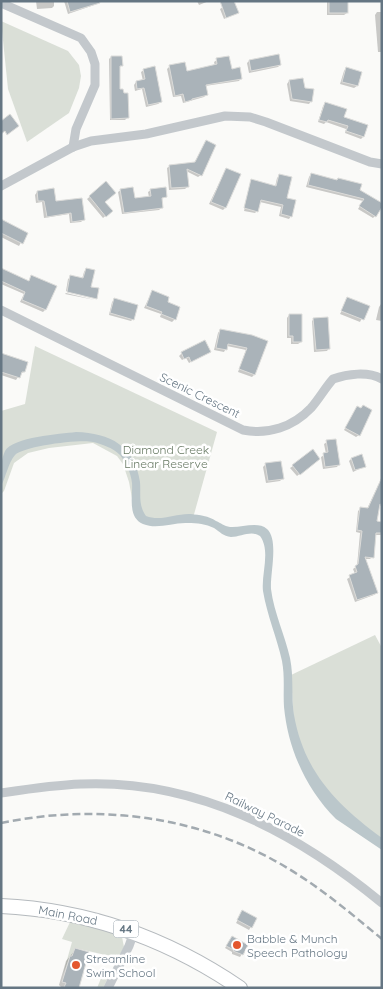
<svg xmlns="http://www.w3.org/2000/svg" width="383" height="989" font-family="Quicksand,sans-serif">
  <style>
    .green { fill: #dadfd7 }
    .water { fill: #bbc7cb }
    .shadow { fill: #0003 }
    .building { fill: #aab3b9; stroke: #dcdcda }
    .lines { fill: none; stroke-linecap: round; stroke-linejoin: round }
    .primary-casing { stroke: #b5babe; stroke-width: 16 }
    .minor { stroke: #c3c8cc; stroke-width: 9 }
    .primary { stroke: #fff; stroke-width: 14 }
    .rail { stroke: #a2aab0; stroke-width: 2.5; stroke-dasharray: 8 4; stroke-linecap: butt }
    .poi-dot { fill: #e4572e; stroke: #fff; stroke-width: 2 }
    .labels { text-anchor: middle; dominant-baseline: central; stroke-width: 5; stroke-linejoin: round; paint-order: stroke }
    .shield { fill: #fff; stroke: #939fa8; stroke-width: 1 }
    .shield-label { font-size: 11px; font-weight: bold; fill: #657683 }
    .street-label { font-size: 12px; fill: #657683; stroke: #fff }
    .park-label { font-size: 12px; fill: #687a64; stroke: #fff }
    .poi-label { font-size: 12px; fill: #657683; stroke: #fff; text-anchor: start }
  </style>
  <rect width="100%" height="100%" fill="#fafaf8"/>
  <g class="green">
    <polygon points="1,21 68,51 79,65 81,76 79,88 69,113 27,142 8,89"/>
    <polygon points="35,346 217,432 193,518 162,524 135,514 129,482 123,464 117,456 93,443 49,448 28,453 14,463 4,491 1,494 1,411 25,404"/>
    <polygon points="375,635 382,648 382,845 344,818 295,741 291,675"/>
    <polygon points="71,920 118,935 122,937 124,947 115,964 111,964 110,956 75,948 72,957 70,956 63,974 72,942 62,939"/>
    <polygon points="106,970 110,974 103,988 97,988 104,971"/>
  </g>
  <path class="water" d="M76,432C110,433 135,446 140,482C141,494 138,505 146,516C161,522 176,513 191,514C199,515 209,516 216,521C221,523 224,526 230,527C241,528 258,521 267,529C279,540 270,573 271,589C274,613 285,635 290,658C294,677 291,696 294,715C304,772 337,805 382,838V850L336,819C306,789 288,749 284,707C283,692 285,677 282,661C277,638 267,615 263,591C261,574 271,551 260,536C251,530 241,537 231,537C223,536 220,532 214,528C206,524 197,523 188,523C173,522 158,530 143,524C127,517 133,496 132,483C131,473 126,463 120,455C113,448 102,444 93,442C80,439 24,446 15,455C8,463 6,477 1,486C1,474 0,462 5,451C13,437 60,434 76,432Z"/>
  <g class="shadow">
    <polygon points="36,1 54,1 54,6 52,8 37,9"/>
    <polygon points="64,1 99,1 99,2 97,4 68,14"/>
    <polygon points="197,1 209,1 199,5"/>
    <polygon points="327,1 347,1 347,13 344,15 327,15"/>
    <polygon points="223,7 237,13 224,19 220,9"/>
    <polygon points="377,12 382,12 382,52 378,52 375,15"/>
    <polygon points="111,57 121,66 119,68 119,90 127,118 125,120 110,120 109,59"/>
    <polygon points="217,60 241,78 239,81 205,86 206,95 204,97 183,103 181,96 173,97 167,69 170,66 186,72 215,66 214,62"/>
    <polygon points="249,61 280,65 278,67 249,73 247,63"/>
    <polygon points="346,68 357,86 354,88 340,84 344,71"/>
    <polygon points="144,70 161,102 158,104 146,107 142,89 135,91 134,85 136,82 143,81 141,72"/>
    <polygon points="289,81 311,101 309,104 290,101 287,84"/>
    <polygon points="326,103 342,118 363,137 361,139 345,133 346,129 326,122 324,124 318,122 323,106"/>
    <polygon points="206,142 201,175 198,177 186,171 188,186 185,189 169,190 167,168 170,166 194,163"/>
    <polygon points="226,169 225,208 223,210 209,204"/>
    <polygon points="311,174 359,190 375,216 373,218 358,209 363,201 306,187 309,177"/>
    <polygon points="279,176 291,216 289,219 279,216 281,207 260,202 257,211 255,213 244,211 252,181 275,187 277,178"/>
    <polygon points="106,183 104,202 111,211 103,218 87,199"/>
    <polygon points="121,190 134,200 149,197 148,192 151,190 166,197 160,199 162,207 159,210 122,214 118,192"/>
    <polygon points="37,192 55,202 83,220 81,222 70,223 69,214 44,218 42,202 36,203 35,195"/>
    <polygon points="1,221 26,233 19,246 1,237"/>
    <polygon points="1,269 28,282 32,277 55,287 45,310 43,312 20,302 24,294 1,284"/>
    <polygon points="86,269 90,288 96,297 66,291 68,279 71,277 82,279 84,272"/>
    <polygon points="152,292 166,302 175,319 172,322 160,317 161,314 144,308"/>
    <polygon points="66,293 95,300 65,294"/>
    <polygon points="348,298 368,306 360,322 340,314"/>
    <polygon points="114,300 133,319 131,321 109,315 112,302"/>
    <polygon points="381,304 382,304 382,321 376,320 379,307"/>
    <polygon points="289,315 301,342 298,344 291,344 291,338 287,338 287,318"/>
    <polygon points="314,319 329,348 327,351 314,352 312,321"/>
    <polygon points="220,330 252,337 254,375 252,377 238,372 246,350 227,346 224,352 214,350 218,333"/>
    <polygon points="209,352 189,363 186,358 182,360 179,356 182,353"/>
    <polygon points="1,354 24,372 20,374 16,380 1,375"/>
    <polygon points="357,408 359,435 356,437 344,430"/>
    <polygon points="327,442 339,464 337,467 323,469 321,457 326,454 324,444"/>
    <polygon points="351,459 365,466 353,472 349,461"/>
    <polygon points="316,461 297,476 290,468 293,466"/>
    <polygon points="266,464 282,479 280,481 266,483 263,467"/>
    <polygon points="382,477 382,505 378,506 376,523 382,523 382,534 380,535 375,535 372,557 370,559 365,559 376,593 374,595 355,602 347,579 355,574 353,569 357,566 360,533 356,532 358,511 361,508 367,509"/>
    <polygon points="242,912 256,919 249,930 236,923"/>
    <polygon points="230,940 242,954 240,957 232,954 232,952 225,948"/>
    <polygon points="76,949 78,988 62,988 59,985 66,961"/>
  </g>
  <g class="building">
    <polygon points="67,1 99,1 100,3 70,12"/>
    <polygon points="220,1 234,1 239,13 226,18"/>
    <rect x="329" y="1" width="19" height="12"/>
    <polygon points="279,54 281,65 251,71 249,60"/>
    <polygon points="111,56 122,56 123,66 120,66 120,89 123,89 124,93 128,93 129,118 111,119"/>
    <polygon points="229,56 232,69 240,67 242,79 206,85 208,95 192,99 192,100 185,102 183,94 175,96 169,65 185,62 187,71 217,64 216,58"/>
    <polygon points="155,66 162,102 148,105 144,88 137,89 136,81 145,79 143,69"/>
    <polygon points="346,67 362,72 358,86 342,82"/>
    <polygon points="303,78 305,88 314,89 312,102 292,99 289,80"/>
    <polygon points="325,102 347,109 344,117 368,125 364,137 346,131 348,126 328,120 327,122 319,120"/>
    <polygon points="10,114 19,126 7,135 5,131 1,134 1,121"/>
    <polygon points="206,140 216,145 202,176 187,169 189,187 171,188 169,165 195,162"/>
    <polygon points="226,168 241,174 226,208 211,202"/>
    <polygon points="311,173 337,180 338,178 362,184 360,190 382,203 382,207 376,217 359,206 364,199 308,185"/>
    <polygon points="279,174 292,177 287,198 296,200 292,217 281,214 283,205 261,200 258,212 244,208 251,179 276,186"/>
    <polygon points="106,181 116,193 105,202 113,211 106,217 89,196"/>
    <polygon points="133,187 135,198 151,196 150,189 166,187 167,197 162,198 163,208 124,213 120,189"/>
    <polygon points="54,188 56,201 82,198 85,220 72,222 71,213 47,217 44,201 38,201 37,191"/>
    <polygon points="1,219 28,233 23,244 1,233"/>
    <polygon points="1,268 29,281 31,275 57,286 46,310 22,300 25,292 1,281"/>
    <polygon points="86,268 95,270 91,287 99,288 97,299 67,292 70,275 83,278"/>
    <polygon points="152,290 169,297 168,302 180,307 176,320 161,314 162,312 146,306"/>
    <polygon points="347,297 370,306 364,320 341,311"/>
    <polygon points="114,298 138,305 134,320 110,313"/>
    <polygon points="289,314 302,314 302,342 293,342 293,336 289,336"/>
    <polygon points="328,317 330,349 316,350 313,318"/>
    <polygon points="220,329 252,335 268,341 255,375 239,369 247,348 228,344 227,350 216,348"/>
    <polygon points="205,340 211,352 191,362 189,357 184,359 181,352"/>
    <polygon points="1,353 28,362 25,372 22,372 20,378 1,372"/>
    <polygon points="363,405 372,410 360,436 345,428 357,406 361,408"/>
    <polygon points="336,439 340,465 325,467 323,453 328,452 326,440"/>
    <polygon points="313,449 320,459 300,475 292,465"/>
    <polygon points="362,454 366,467 355,470 351,458"/>
    <polygon points="281,461 284,479 268,481 265,463"/>
    <polygon points="382,477 382,505 380,504 377,521 382,522 382,533 376,533 374,558 365,557 378,593 357,600 349,575 357,572 355,566 358,564 362,531 357,530 360,507 368,508"/>
    <polygon points="242,910 257,918 252,928 237,920"/>
    <polygon points="232,936 248,945 243,955 233,951 234,950 226,946"/>
    <polygon points="75,948 89,952 79,988 68,988 64,987 66,983 62,982 70,956 72,956"/>
  </g>
  <g class="lines">
    <defs>
      <path id="primary" d="M1,906C88,910 168,939 240,988"/>
    </defs>
    <use href="#primary" class="primary-casing"/>
    <g class="minor">
      <polyline points="1,3 81,38 91,52 95,64 95,85 76,129 73,147"/>
      <polyline points="1,186 73,147 91,141 146,134 225,116 250,117 266,122 370,162 382,164"/>
      <path d="M1,310L243,430C268,435 293,427 311,408C319,399 325,388 333,379C347,374 368,371 382,379"/>
      <path d="M1,793C28,789 54,785 81,784C196,779 296,832 382,903"/>
      <polyline points="108,988 129,946 134,932"/>
    </g>
    <use href="#primary" class="primary"/>
    <path class="rail" d="M1,823C103,802 209,817 297,874C327,893 354,916 382,939"/>
  </g>
  <g class="poi-dot">
    <circle cx="237" cy="945" r="5"/>
    <circle cx="76" cy="965" r="5"/>
  </g>
  <g class="labels">
    <rect class="shield" x="113.5" y="920.5" width="25" height="17" rx="4"/>
    <g class="shield-label">
      <text x="126" y="929">44</text>
    </g>
    <g class="street-label">
      <text transform="translate(200 395) rotate(26)">Scenic Crescent</text>
      <text transform="translate(265 814) rotate(26)">Railway Parade</text>
      <text transform="translate(68 915) rotate(11)">Main Road</text>
    </g>
    <g class="park-label">
      <text x="166" y="449">Diamond Creek<tspan x="166" dy="14">Linear Reserve</tspan></text>
    </g>
    <g class="poi-label">
      <text x="247" y="938">Babble &amp; Munch<tspan x="247" dy="14">Speech Pathology</tspan></text>
      <text x="86" y="958">Streamline<tspan x="86" dy="14">Swim School</tspan></text>
    </g>
  </g>
  <rect width="383" height="989" fill="none" stroke="#657683" stroke-width="5"/>
</svg>
